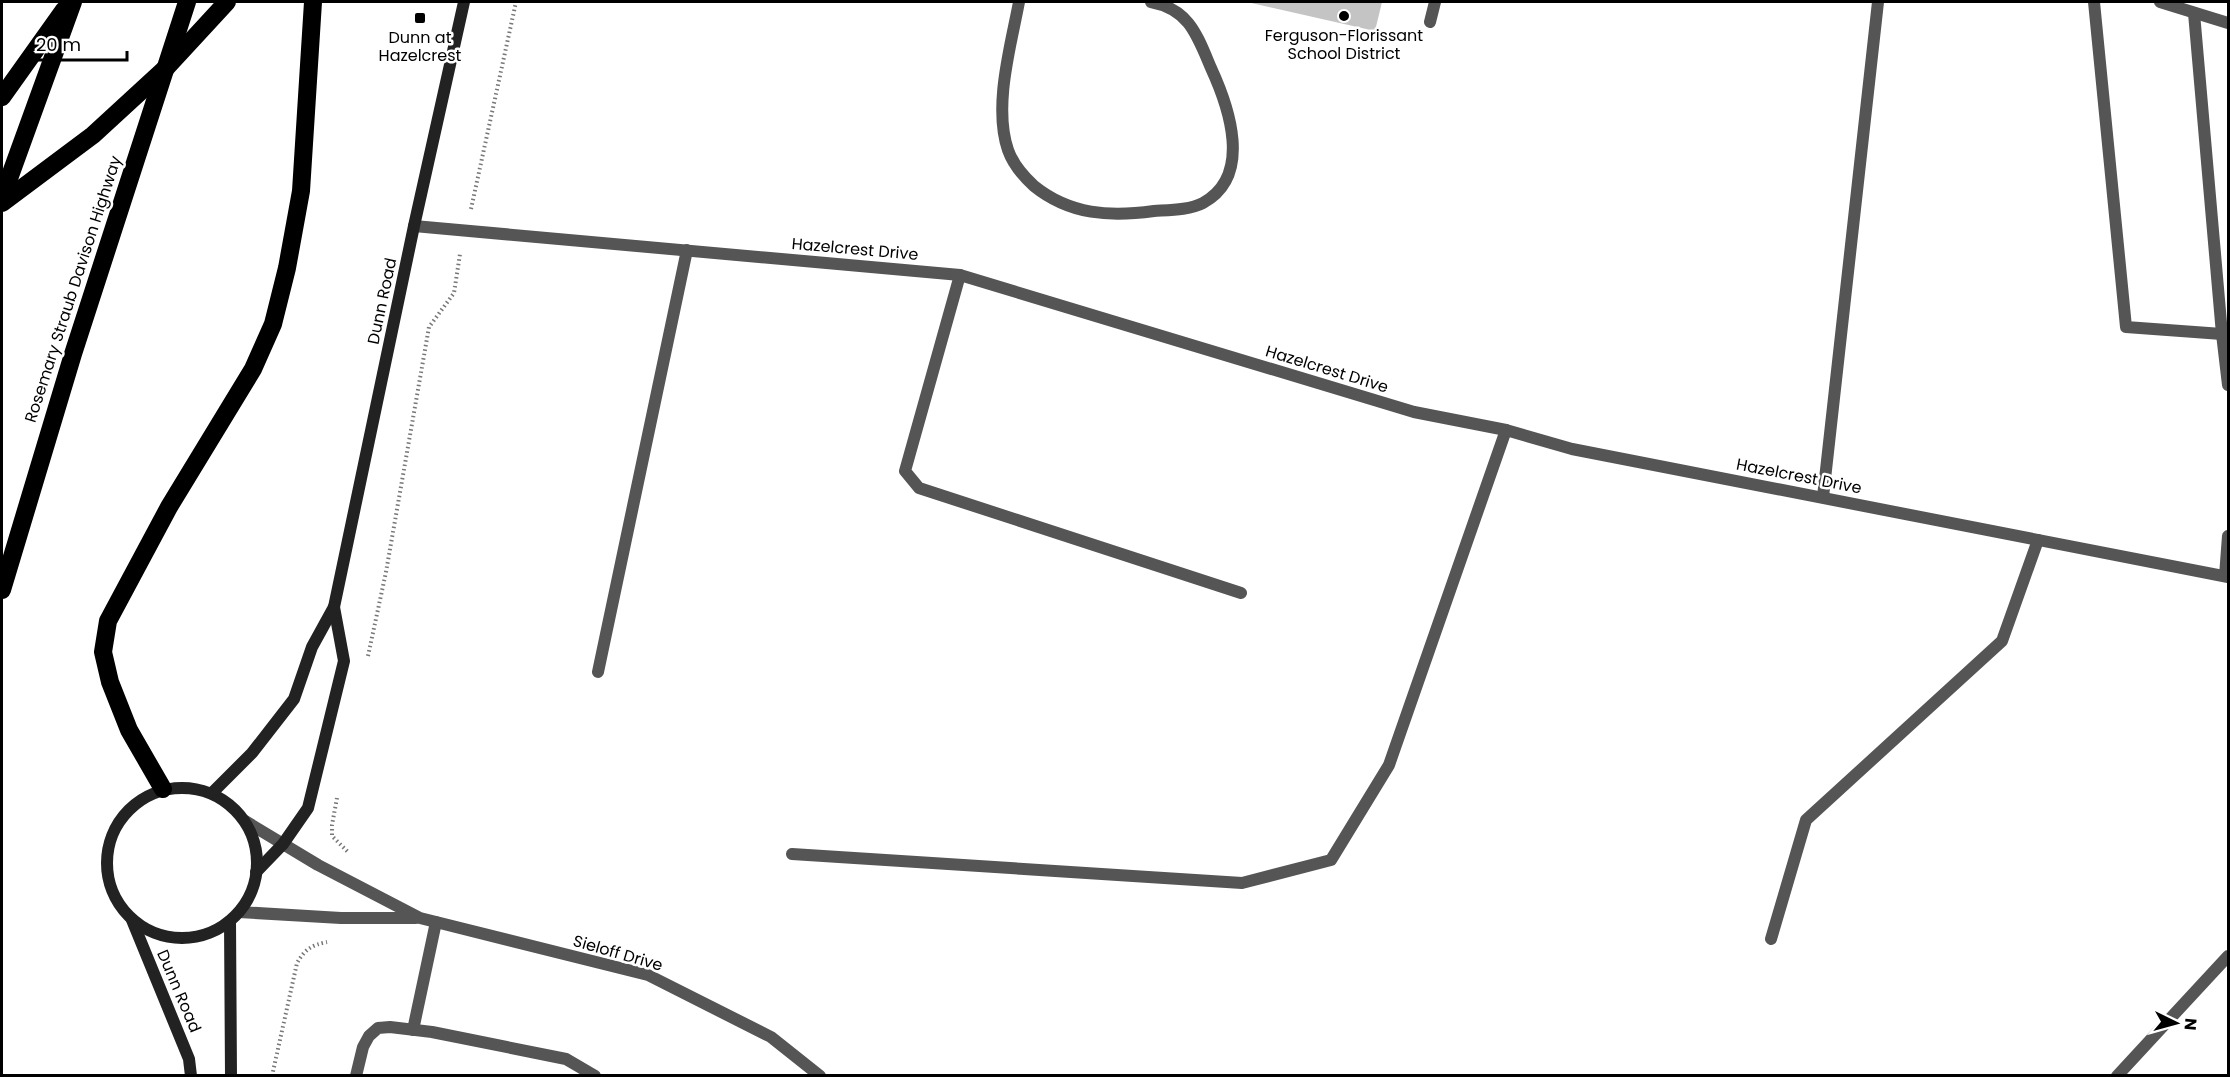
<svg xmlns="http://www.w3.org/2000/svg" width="2230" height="1077" font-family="Poppins,sans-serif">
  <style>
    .building { fill: #c4c4c4 }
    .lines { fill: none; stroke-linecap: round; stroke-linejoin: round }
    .path { stroke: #777; stroke-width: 4; stroke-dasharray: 1.5 3; stroke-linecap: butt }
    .lane { stroke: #555; stroke-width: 12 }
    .street { stroke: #555; stroke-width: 12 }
    .secondary { stroke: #222; stroke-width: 12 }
    .highway { stroke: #000; stroke-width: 18 }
    .poi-dot { fill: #000; stroke: #fff; stroke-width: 2 }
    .labels { text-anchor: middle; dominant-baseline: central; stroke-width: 5; stroke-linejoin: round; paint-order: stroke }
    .poi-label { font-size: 16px; fill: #000; stroke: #fff }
    .street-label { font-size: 16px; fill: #000; stroke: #fff }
  </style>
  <rect width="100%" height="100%" fill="#fff"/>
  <polygon class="building" points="1247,2 1382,2 1375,31"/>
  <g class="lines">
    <g class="path">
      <polyline points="471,209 516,2"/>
      <polyline points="368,656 386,572 429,327 454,293 460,254"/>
      <polyline points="337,798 332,825 332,836 348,852"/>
      <path d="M272,1076L297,963C305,949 312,945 327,942"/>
    </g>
    <g class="lane">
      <path d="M1019,2C1011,45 993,106 1008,150C1013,164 1023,176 1034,186C1070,215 1110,217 1154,211C1169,210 1190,210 1203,203C1253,176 1229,107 1211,68C1197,35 1189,9 1151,2"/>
      <polyline points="2094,2 2126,327 2222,334"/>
      <polyline points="2160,2 2228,23"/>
      <polyline points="2194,13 2222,334 2228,385"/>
      <polyline points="1430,22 1435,2"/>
      <polyline points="960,275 905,471 919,488 1241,593"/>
      <polyline points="1823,497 1878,2"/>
      <polyline points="2225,576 2228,536"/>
      <polyline points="598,672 687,250"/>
      <polyline points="792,854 1242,883 1331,860 1389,765 1506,430"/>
      <polyline points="1771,939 1806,820 2002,641 2038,540"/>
      <polyline points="413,1030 436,922"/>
      <polyline points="356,1076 363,1047 369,1036 378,1028 390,1027 432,1032 566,1059 595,1076"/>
      <polyline points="2117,1076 2228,956"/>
    </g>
    <g class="street">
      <polyline points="414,226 960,275 1414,412 1506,430 1572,449 2228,577"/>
      <polyline points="245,821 318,865 420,918 648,975 771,1037 820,1076"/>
      <polyline points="239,912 341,918 416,918"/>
    </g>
    <g class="secondary">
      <circle cx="182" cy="863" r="75"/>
      <polyline points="212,793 252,753 294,699 312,647 334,607 414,226 464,2"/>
      <polyline points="256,872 283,844 308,808 344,661 334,607"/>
      <polyline points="132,920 189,1059 191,1076"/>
      <polyline points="230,921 231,1076"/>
    </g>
    <g class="highway">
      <polyline points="2,97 64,10"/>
      <polyline points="2,198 73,2"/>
      <polyline points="2,203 93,135 167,67 227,2"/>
      <polyline points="2,590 73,354 187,2"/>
      <polyline points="163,789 129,730 110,682 103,652 108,621 169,507 253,369 273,324 287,268 301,191 313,2"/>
    </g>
  </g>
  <g class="poi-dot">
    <circle cx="1344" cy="16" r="6"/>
    <rect x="414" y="12" width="12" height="12" rx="3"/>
  </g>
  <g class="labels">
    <g class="poi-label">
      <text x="1344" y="35">Ferguson-Florissant<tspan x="1344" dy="18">School District</tspan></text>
      <text x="420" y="37">Dunn at<tspan x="420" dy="18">Hazelcrest</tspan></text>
    </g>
    <g class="street-label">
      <text transform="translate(855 249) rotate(5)">Hazelcrest Drive</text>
      <text transform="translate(73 289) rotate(-72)">Rosemary Straub Davison Highway</text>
      <text transform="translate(382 301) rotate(-78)">Dunn Road</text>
      <text transform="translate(1327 369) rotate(17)">Hazelcrest Drive</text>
      <text transform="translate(1799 476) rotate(11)">Hazelcrest Drive</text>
      <text transform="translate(618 953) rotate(16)">Sieloff Drive</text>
      <text transform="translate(179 991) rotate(67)">Dunn Road</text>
    </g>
  </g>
  <rect width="2230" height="1077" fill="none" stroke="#000000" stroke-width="6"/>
  <g transform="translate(2176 1023) rotate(95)" stroke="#ffffff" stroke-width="4.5" paint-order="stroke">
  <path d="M0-4.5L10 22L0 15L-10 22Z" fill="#000000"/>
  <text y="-9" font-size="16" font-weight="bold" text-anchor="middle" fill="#000000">N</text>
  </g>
  <path d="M27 51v9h100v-9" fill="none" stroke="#000000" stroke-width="3"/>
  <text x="36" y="51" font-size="18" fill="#000000" stroke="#ffffff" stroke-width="4.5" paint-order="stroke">20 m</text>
</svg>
